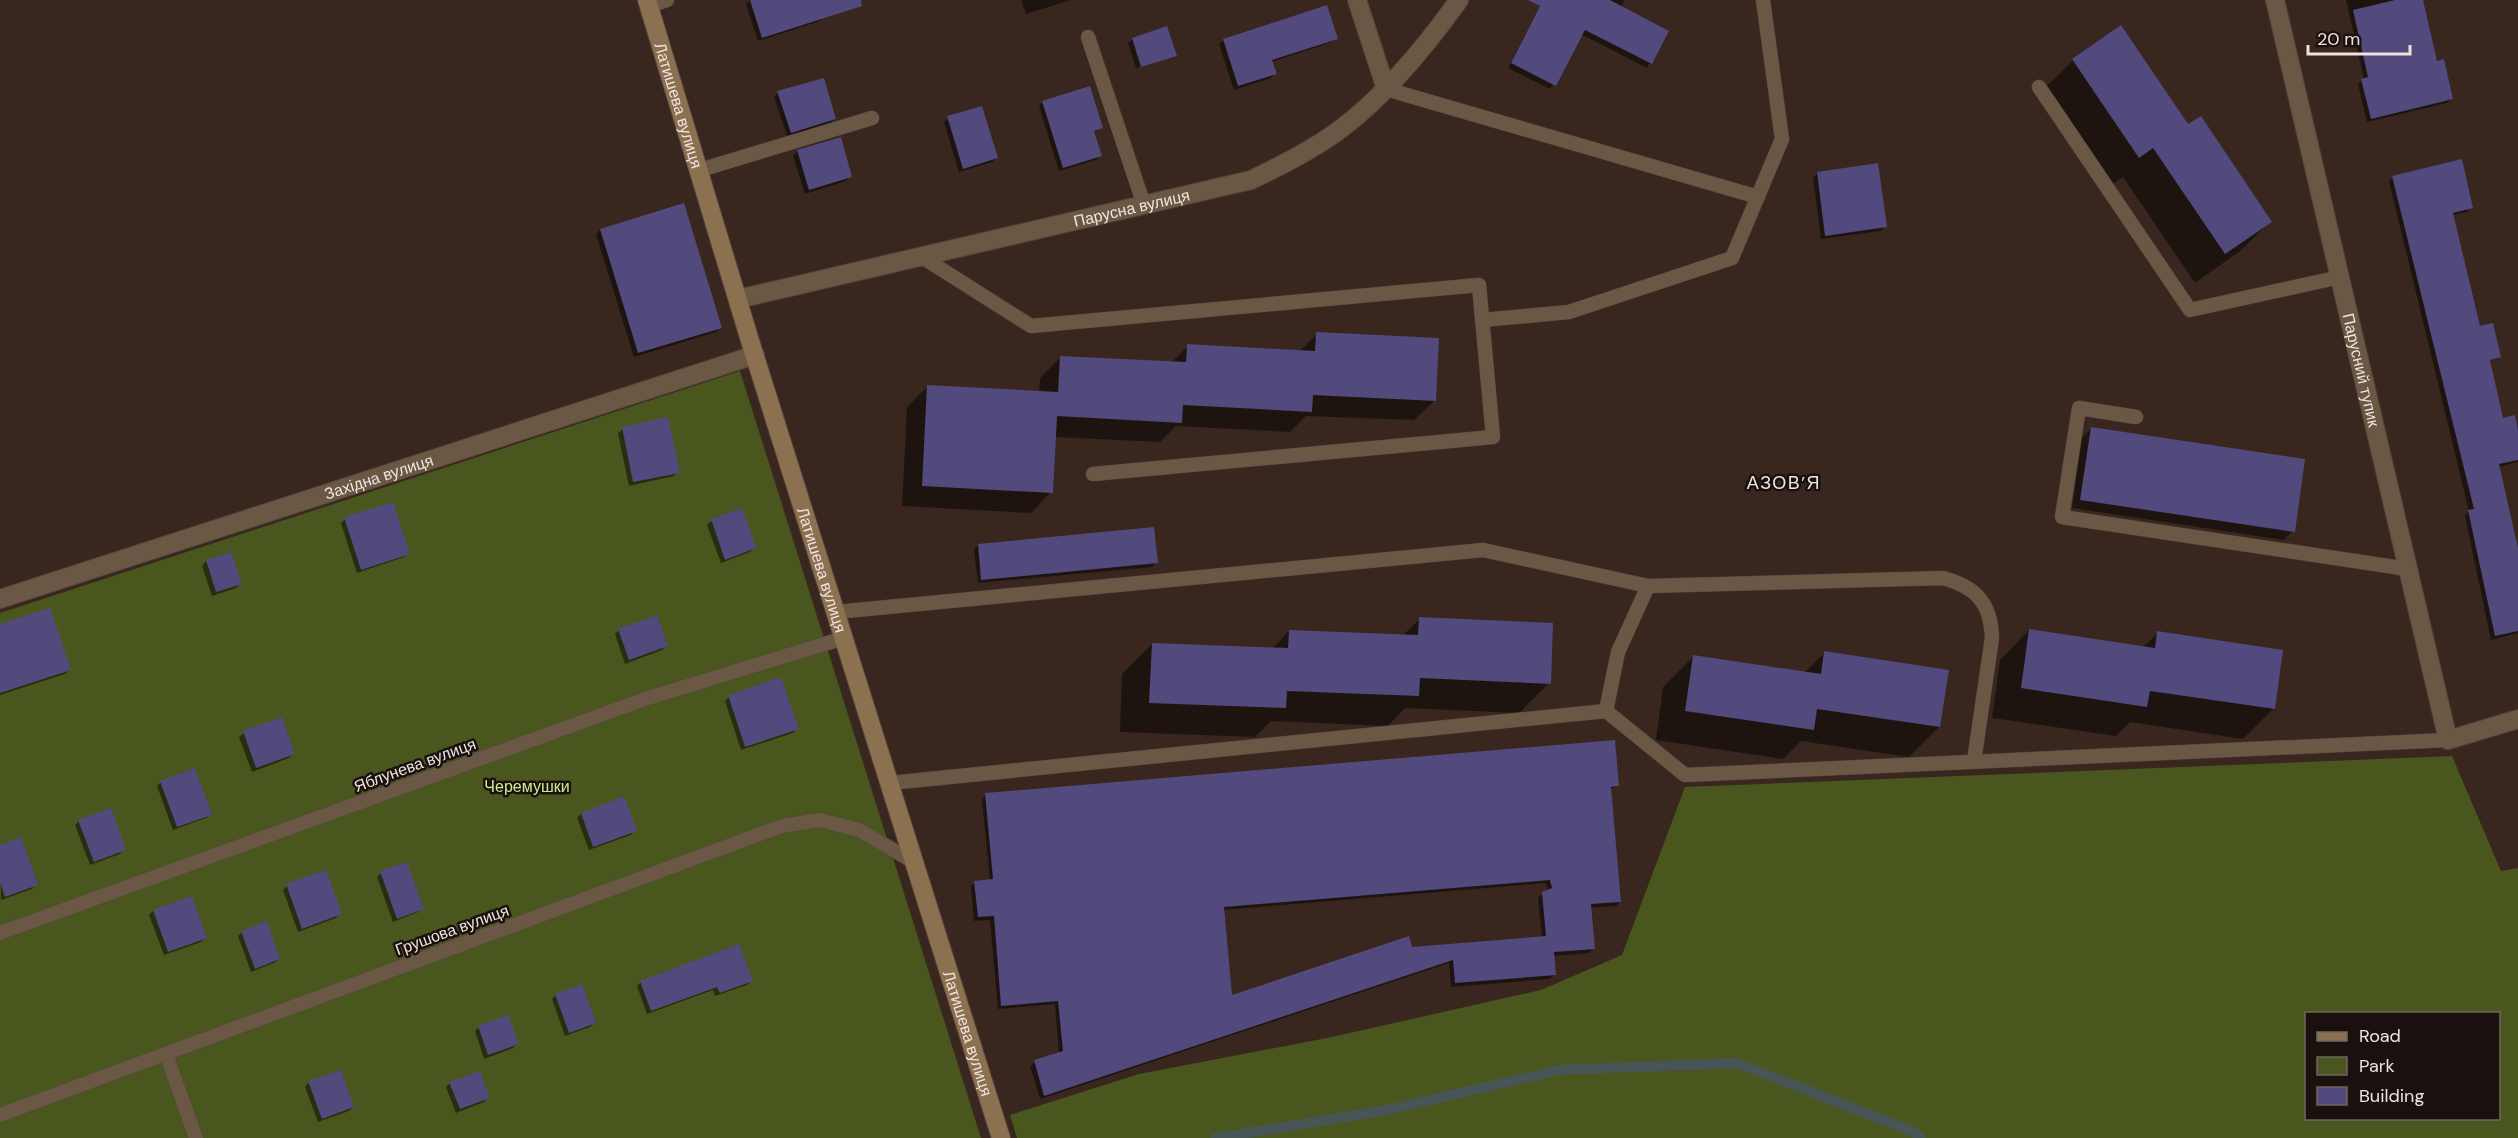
<svg xmlns="http://www.w3.org/2000/svg" width="2518" height="1138" font-family="'DM Sans',sans-serif">
  <style>
    .green { fill: #49571f; fill-rule: evenodd }
    .shadow { fill: #0007; fill-rule: evenodd }
    .lines { fill: none; stroke-linecap: round; stroke-linejoin: round }
    .stream { stroke: #485557; stroke-width: 10 }
    .building { fill: #52497d; fill-rule: evenodd }
    .lane-casing { stroke: #55443e; stroke-width: 15 }
    .street-casing { stroke: #55443e; stroke-width: 20 }
    .secondary-casing { stroke: #55443e; stroke-width: 20 }
    .lane { stroke: #6a5844; stroke-width: 14 }
    .street { stroke: #6a5844; stroke-width: 18 }
    .secondary { stroke: #8c7151; stroke-width: 18 }
    .labels { text-anchor: middle; dominant-baseline: central; stroke-width: 5; stroke-linejoin: round; paint-order: stroke }
    .street-label { font-size: 16px; fill: #f0e3df; stroke: #1a110e }
    .park-label { font-size: 16px; fill: #d2ea93; stroke: #1a110e }
    .neighbourhood-label { font-size: 18px; letter-spacing: 1.5px; fill: #f0e3df; stroke: #1a110e }
  </style>
  <rect width="100%" height="100%" fill="#38261f"/>
  <g class="green">
    <polygon points="740,371 981,1138 0,1138 0,613"/>
    <path d="M2452,756L2501,871L2518,868V1138H1017L1010,1115L1139,1074L1332,1037L1541,990L1622,955L1685,787ZM2306,1014H2498V1118H2306Z"/>
  </g>
  <g class="shadow">
    <polygon points="750,0 819,0 824,17 820,21 758,41 746,4"/>
    <polygon points="1021,0 1071,0 1026,14"/>
    <polygon points="1543,0 1624,0 1621,8 1667,31 1647,68 1581,34 1550,89 1508,68"/>
    <polygon points="2346,0 2421,0 2436,63 2452,99 2447,103 2367,122 2358,84 2364,79"/>
    <polygon points="2120,27 2188,127 2270,222 2240,251 2195,283 2123,177 2109,186 2043,90 2073,60"/>
    <polygon points="1336,38 1332,42 1271,62 1275,73 1271,78 1234,90 1219,44 1224,40"/>
    <polygon points="1133,39 1175,56 1172,59 1172,56 1136,68 1128,43"/>
    <polygon points="778,93 835,119 830,123 787,136 774,97"/>
    <polygon points="1043,102 1101,128 1093,133 1100,156 1096,160 1059,171 1039,106"/>
    <polygon points="948,118 996,158 992,162 959,172 944,122"/>
    <polygon points="840,139 850,177 846,181 805,194 793,156 797,152"/>
    <polygon points="1818,173 1885,226 1881,231 1821,239 1813,177"/>
    <polygon points="2393,177 2471,207 2467,212 2452,215 2479,328 2499,356 2489,362 2502,420 2518,432 2518,462 2498,467 2518,554 2518,633 2491,640 2465,516 2469,511 2389,181"/>
    <polygon points="600,230 720,327 716,332 634,357 596,234"/>
    <polygon points="1317,334 1435,400 1414,420 1306,416 1290,432 1176,426 1160,442 1054,437 1051,492 1031,513 902,506 907,407 928,386 1039,393 1040,378 1060,358 1171,363 1188,346 1299,352"/>
    <polygon points="623,429 678,472 674,476 629,486 618,433"/>
    <polygon points="2091,429 2293,531 2284,540 2072,508 2082,438"/>
    <polygon points="345,519 408,553 404,557 357,573 341,523"/>
    <polygon points="712,521 754,548 750,552 721,563 707,525"/>
    <polygon points="978,545 1156,562 1152,567 978,583 974,550"/>
    <polygon points="230,554 240,584 236,588 212,596 202,566 206,561"/>
    <polygon points="1420,619 1549,683 1519,713 1405,708 1388,726 1271,721 1255,737 1120,732 1122,674 1152,644 1272,649 1289,631 1403,635"/>
    <polygon points="0,626 69,670 65,674 0,695"/>
    <polygon points="619,630 666,646 662,650 625,664 615,634"/>
    <polygon points="2029,630 2143,647 2158,633 2273,709 2243,739 2130,722 2116,736 1992,718 2000,660"/>
    <polygon points="1825,652 1939,727 1909,757 1801,741 1783,759 1656,740 1663,687 1693,657 1804,673"/>
    <polygon points="729,697 797,729 793,733 741,750 725,701"/>
    <polygon points="281,719 293,754 289,758 252,772 239,737 244,733"/>
    <polygon points="161,782 210,814 206,818 173,830 157,786"/>
    <path d="M1617,786L1610,790L1620,902L1616,906L1589,908L1593,949L1589,953L1553,956L1554,974L1550,979L1451,987L1449,963L1040,1099L1030,1066L1035,1062L1059,1054L1055,1004L998,1009L990,920L974,921L971,886L975,882L990,881L982,799L986,794ZM1546,883L1548,891L1538,897L1542,938L1411,949L1230,997L1223,910Z"/>
    <polygon points="581,814 635,830 631,835 589,850 577,818"/>
    <polygon points="79,821 124,850 120,854 90,865 75,825"/>
    <polygon points="0,846 36,884 32,889 1,900"/>
    <polygon points="381,873 423,908 418,912 393,922 377,877"/>
    <polygon points="287,886 340,914 336,918 298,932 283,890"/>
    <polygon points="191,898 205,938 201,942 164,955 149,915 153,911"/>
    <polygon points="242,932 279,959 274,963 251,972 238,936"/>
    <polygon points="751,981 747,985 715,996 713,990 647,1014 637,986 641,982"/>
    <polygon points="556,995 594,1023 590,1027 565,1036 552,999"/>
    <polygon points="479,1027 517,1044 513,1048 484,1059 475,1031"/>
    <polygon points="309,1082 353,1107 349,1111 318,1122 305,1087"/>
    <polygon points="450,1083 488,1098 484,1102 456,1113 446,1087"/>
  </g>
  <g class="lines">
    <polyline class="stream" points="1216,1138 1382,1111 1559,1070 1737,1063 1914,1132 1921,1138"/>
  </g>
  <g class="building">
    <polygon points="750,0 861,0 862,6 762,38"/>
    <polygon points="1528,0 1610,0 1669,31 1652,64 1585,30 1556,86 1511,63 1540,6"/>
    <polygon points="2395,0 2423,0 2437,61 2444,59 2453,99 2371,119 2361,79 2368,77 2353,10"/>
    <polygon points="1327,5 1338,39 1272,60 1277,74 1238,86 1223,39"/>
    <polygon points="2121,25 2188,124 2201,116 2272,222 2225,254 2153,148 2139,158 2072,59"/>
    <polygon points="1167,26 1177,56 1141,67 1132,38"/>
    <polygon points="824,78 836,119 791,133 777,91"/>
    <polygon points="1090,86 1103,128 1094,131 1102,156 1063,168 1042,101"/>
    <polygon points="982,106 998,158 963,169 947,116"/>
    <polygon points="841,137 852,177 809,190 797,150"/>
    <polygon points="2462,159 2473,208 2453,213 2480,326 2493,323 2501,357 2490,360 2503,418 2515,415 2518,430 2518,460 2499,464 2518,548 2518,631 2495,636 2468,510 2474,509 2392,176"/>
    <polygon points="1878,163 1887,227 1825,236 1817,172"/>
    <polygon points="684,203 722,328 638,353 600,229"/>
    <polygon points="1316,332 1439,338 1436,401 1313,395 1312,412 1183,405 1182,423 1057,416 1053,493 922,486 927,385 1058,392 1060,356 1186,362 1187,344 1315,351"/>
    <polygon points="668,417 680,473 633,482 622,427"/>
    <polygon points="2091,427 2305,459 2295,532 2080,500"/>
    <polygon points="393,502 410,554 361,570 344,517"/>
    <polygon points="742,508 756,548 725,560 711,519"/>
    <polygon points="1154,527 1158,563 981,580 978,544"/>
    <polygon points="231,552 242,584 216,592 206,560"/>
    <polygon points="50,608 71,670 0,693 0,624"/>
    <polygon points="657,615 668,646 629,660 618,629"/>
    <polygon points="1419,617 1553,623 1551,684 1420,678 1419,696 1287,691 1286,708 1149,703 1152,643 1288,648 1289,630 1418,635"/>
    <polygon points="2029,629 2155,648 2157,631 2283,650 2275,709 2150,691 2147,707 2021,688"/>
    <polygon points="1824,651 1949,670 1940,727 1817,709 1814,730 1685,711 1693,655 1821,674"/>
    <polygon points="781,677 799,729 745,747 728,695"/>
    <polygon points="282,717 295,754 256,768 243,731"/>
    <path d="M1615,740L1619,786L1611,787L1621,902L1591,904L1595,949L1554,952L1556,975L1455,983L1453,960L1044,1096L1034,1060L1063,1051L1058,1001L1001,1006L994,916L978,917L974,881L993,879L985,793ZM1550,880L1552,888L1542,892L1546,936L1412,947L1409,936L1232,995L1224,907Z"/>
    <polygon points="195,768 212,815 177,827 160,781"/>
    <polygon points="624,796 637,831 593,847 581,813"/>
    <polygon points="111,808 126,850 94,862 78,820"/>
    <polygon points="21,837 38,885 5,897 0,882 0,845"/>
    <polygon points="407,862 424,909 397,919 380,871"/>
    <polygon points="326,870 342,914 302,929 286,884"/>
    <polygon points="192,896 207,938 168,952 153,910"/>
    <polygon points="267,921 280,959 255,969 241,931"/>
    <polygon points="739,944 753,981 720,993 717,987 651,1011 640,981"/>
    <polygon points="582,984 596,1023 569,1033 555,994"/>
    <polygon points="508,1015 519,1044 488,1055 478,1026"/>
    <polygon points="341,1070 354,1107 322,1119 308,1081"/>
    <polygon points="480,1071 490,1098 460,1109 449,1082"/>
  </g>
  <g class="lines">
    <defs>
      <g id="lane">
        <polyline points="649,6 667,0"/>
        <polyline points="1088,37 1144,205"/>
        <polyline points="2039,87 2190,310 2340,277"/>
        <polyline points="1386,89 1758,197"/>
        <polyline points="700,170 872,118"/>
        <polyline points="922,257 1031,326 1479,285 1493,437 1093,474"/>
        <polyline points="1482,320 1569,312 1732,258 1782,139 1763,0"/>
        <polyline points="2136,417 2079,408 2062,517 2408,569"/>
        <path d="M836,612L1483,550L1648,586L1943,578C1976,587 1991,603 1992,638L1974,761"/>
        <polyline points="1606,711 1618,652 1648,586"/>
        <polyline points="890,783 1606,711 1685,775 2448,740"/>
        <polyline points="0,933 645,699 844,638"/>
        <polyline points="166,1054 196,1138"/>
        <polyline points="0,1115 782,826 820,820 859,830 914,862"/>
      </g>
      <g id="street">
        <polyline points="1357,0 1386,89"/>
        <path id="s1" d="M2275,0L2448,740L2518,719"/>
        <path id="s2" d="M738,299L1251,180C1282,165 1314,149 1342,128C1387,94 1426,46 1459,0"/>
        <path id="s3" d="M0,599L755,355"/>
      </g>
      <g id="secondary">
        <path id="s4" d="M647,0L751,344L1001,1138"/>
      </g>
    </defs>
    <use href="#lane" class="lane-casing"/>
    <use href="#street" class="street-casing"/>
    <use href="#secondary" class="secondary-casing"/>
    <use href="#lane" class="lane"/>
    <use href="#street" class="street"/>
    <use href="#secondary" class="secondary"/>
  </g>
  <g class="labels">
    <g class="street-label">
      <text stroke="none"><textPath href="#s4" startOffset="110">Латишева вулиця</textPath></text>
      <text stroke="none"><textPath href="#s2" startOffset="404">Парусна вулиця</textPath></text>
      <text stroke="none"><textPath href="#s1" startOffset="380">Парусний тупик</textPath></text>
      <text stroke="none"><textPath href="#s3" startOffset="398">Західна вулиця</textPath></text>
      <text stroke="none"><textPath href="#s4" startOffset="596">Латишева вулиця</textPath></text>
      <text transform="translate(415 765) rotate(-20)">Яблунева вулиця</text>
      <text transform="translate(452 930) rotate(-20)">Грушова вулиця</text>
      <text stroke="none"><textPath href="#s4" startOffset="1082">Латишева вулиця</textPath></text>
    </g>
    <g class="park-label">
      <text x="527" y="786">Черемушки</text>
    </g>
    <g class="neighbourhood-label">
      <text x="1784" y="483">АЗОВ’Я</text>
    </g>
  </g>
  <rect x="2305" y="1012" width="195" height="108" fill="#1a110e" stroke="#706562" stroke-width="1.5"/>
  <rect x="2317" y="1032" width="30" height="9" fill="#8c7151" stroke="#706562" stroke-width="1.5"/>
  <text x="2359" y="1042" font-size="18" fill="#f0e3df">Road</text>
  <rect x="2317" y="1057" width="30" height="18" fill="#49571f" stroke="#706562" stroke-width="1.5"/>
  <text x="2359" y="1072" font-size="18" fill="#f0e3df">Park</text>
  <rect x="2317" y="1087" width="30" height="18" fill="#52497d" stroke="#706562" stroke-width="1.5"/>
  <text x="2359" y="1102" font-size="18" fill="#f0e3df">Building</text>
  <path d="M2308 45v9h102v-9" fill="none" stroke="#f0e3df" stroke-width="3"/>
  <text x="2317" y="45" font-size="18" fill="#f0e3df" stroke="#1a110e" stroke-width="4.5" paint-order="stroke">20 m</text>
</svg>
